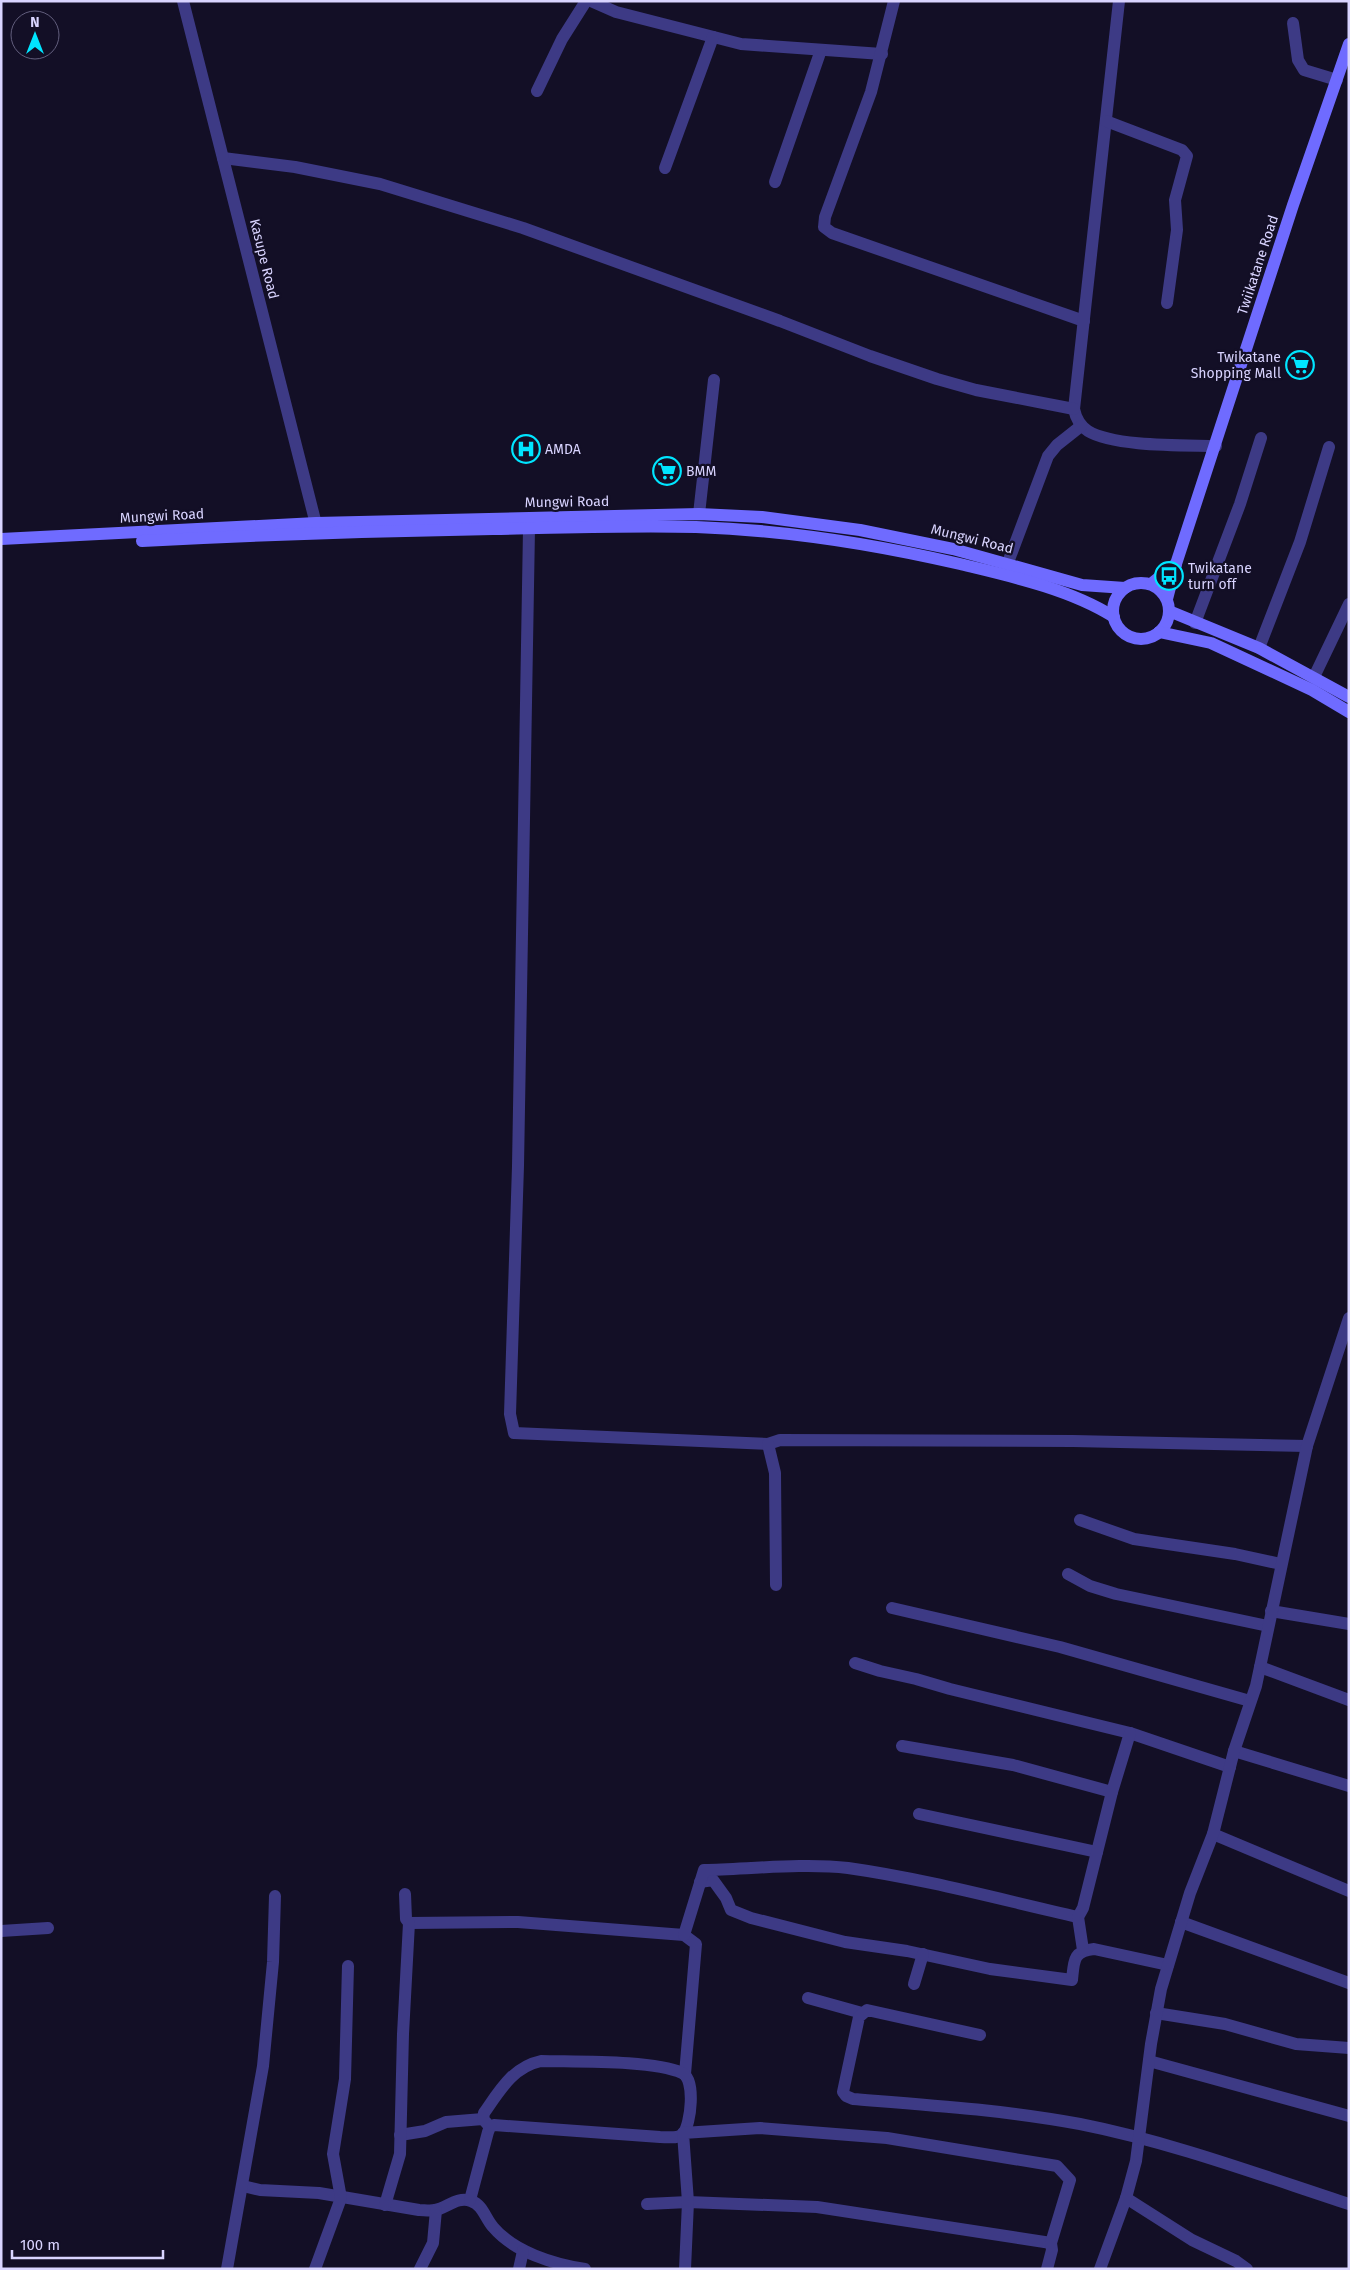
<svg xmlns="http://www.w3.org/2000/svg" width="1350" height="2270" font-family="'Fira Sans',sans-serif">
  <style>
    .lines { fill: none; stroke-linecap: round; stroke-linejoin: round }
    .minor { stroke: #3d3a85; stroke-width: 12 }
    .tertiary { stroke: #3d3a85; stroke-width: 12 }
    .secondary { stroke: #6f6bff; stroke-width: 12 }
    .labels { text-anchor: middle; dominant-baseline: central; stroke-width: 4.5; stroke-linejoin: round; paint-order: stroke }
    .street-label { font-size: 14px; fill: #d9d4ff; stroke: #130f26 }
    .poi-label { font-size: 14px; fill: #d9d4ff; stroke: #130f26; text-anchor: start }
  </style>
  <rect width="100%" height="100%" fill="#130f26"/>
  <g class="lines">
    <g class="minor">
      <polyline points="591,1 616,12 741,44 882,54"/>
      <polyline points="894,1 871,92 825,217 824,227 832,233 1084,321"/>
      <path d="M1119,1L1074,409C1076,419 1080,426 1088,431C1114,447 1185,445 1216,446"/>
      <polyline points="1293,23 1298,60 1304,70 1337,80"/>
      <polyline points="537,91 562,39 586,1"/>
      <polyline points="1106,121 1182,150 1187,156 1175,200 1177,230 1167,303"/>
      <polyline points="223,158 295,167 380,184 523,228 780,321 870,356 937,379 976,390 1074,409"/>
      <polyline points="665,168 713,37"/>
      <polyline points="775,182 821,50"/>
      <polyline points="699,514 714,380"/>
      <polyline points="529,529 518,1166 510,1414 514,1433 768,1444 780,1440 1073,1441 1307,1446"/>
      <polyline points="1004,573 1048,456 1057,445 1081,426"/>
      <polyline points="1195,623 1240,504 1261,438"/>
      <polyline points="1259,648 1300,542 1329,447"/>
      <polyline points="1314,677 1349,604"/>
      <polyline points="768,1444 775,1473 776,1585"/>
      <polyline points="1080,1520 1134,1539 1235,1554 1281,1564"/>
      <polyline points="1068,1574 1090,1586 1116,1594 1268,1626"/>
      <polyline points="892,1608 1060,1647 1250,1701"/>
      <polyline points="1271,1611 1349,1624"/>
      <polyline points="855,1663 880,1671 916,1679 950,1689 1130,1733 1230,1767"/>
      <polyline points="1260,1667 1349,1700"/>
      <polyline points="902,1746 1013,1765 1112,1792"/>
      <polyline points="1234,1751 1349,1786"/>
      <polyline points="919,1814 1097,1852"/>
      <polyline points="1213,1834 1349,1891"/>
      <path d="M700,1882L713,1880L726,1898L731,1910L751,1918L845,1942L907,1951L990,1969L1072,1980C1074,1961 1073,1951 1094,1949L1168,1965"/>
      <polyline points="1181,1922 1349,1983"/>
      <polyline points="409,1923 518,1922 684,1935 696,1944 685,2074"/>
      <polyline points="1,1931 48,1928"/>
      <path d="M684,1935L704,1870C749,1869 805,1863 848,1868C926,1879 1002,1900 1078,1917"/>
      <polyline points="1083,1950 1078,1917 1083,1908 1112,1792 1130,1733"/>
      <polyline points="914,1984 923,1954"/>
      <polyline points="808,1998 862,2013"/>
      <polyline points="1156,2013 1225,2024 1296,2044 1349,2048"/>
      <path d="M980,2035L867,2010L859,2017L843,2092L846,2096L853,2099C929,2105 1004,2110 1080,2124C1171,2142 1260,2175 1349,2204"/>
      <polyline points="1149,2061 1349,2116"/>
      <polyline points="400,2135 425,2131 446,2122 483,2119"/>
      <path d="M243,2186L260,2190L319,2193L419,2210C424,2210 430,2211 435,2210C447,2208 457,2196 471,2201C483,2205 485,2218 493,2227C514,2252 553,2264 585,2269"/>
      <polyline points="1126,2198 1192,2240 1236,2261 1247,2269"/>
      <path d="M470,2200L488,2132L490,2127L494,2125L660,2137C667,2137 678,2139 683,2134C691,2124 696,2079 682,2073C653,2060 576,2062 541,2061C513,2067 500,2090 484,2113L483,2119L490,2127"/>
      <polyline points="647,2204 688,2202 817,2207 1051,2243"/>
      <polyline points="385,2205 400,2154 403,2034 409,1923 406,1919 405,1894"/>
      <polyline points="227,2269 263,2066 273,1962 275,1896"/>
      <polyline points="315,2269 341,2198 333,2154 345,2079 348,1966"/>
      <polyline points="420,2269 433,2243 436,2210"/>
      <polyline points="519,2269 523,2251"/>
      <polyline points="685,2269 688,2202 683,2133 760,2128 887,2138 1057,2166 1070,2180 1051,2243 1052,2250 1047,2269"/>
      <polyline points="1100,2269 1126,2198 1136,2161 1151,2044 1161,1989 1190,1893 1213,1834 1234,1751 1256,1686 1307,1446 1349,1318"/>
    </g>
    <polyline class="tertiary" points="183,1 318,532"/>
    <g class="secondary">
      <polyline points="1,539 316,523 699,514 762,517 860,530 953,549 1082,585 1125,588"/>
      <path d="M142,541C259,535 376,531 493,529C560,528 628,525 696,527C785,530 874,544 960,564C1010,576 1070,589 1114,617"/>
      <circle cx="1141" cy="611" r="28"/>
      <polyline points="1151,584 1176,564"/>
      <polyline points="1167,599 1176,564 1293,205 1349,44"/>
      <polyline points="1169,611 1259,648 1349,697"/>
      <polyline points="1159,632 1211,643 1312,690 1349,712"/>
    </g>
  </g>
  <defs>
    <symbol id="supermarket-ring" viewBox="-11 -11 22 22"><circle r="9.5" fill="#130f26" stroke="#00e5ff" stroke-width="1.5"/><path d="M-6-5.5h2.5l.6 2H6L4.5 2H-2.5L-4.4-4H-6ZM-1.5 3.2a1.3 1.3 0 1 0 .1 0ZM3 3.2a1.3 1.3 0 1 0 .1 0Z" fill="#00e5ff"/></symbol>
    <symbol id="hospital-ring" viewBox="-11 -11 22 22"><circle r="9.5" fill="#130f26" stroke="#00e5ff" stroke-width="1.5"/><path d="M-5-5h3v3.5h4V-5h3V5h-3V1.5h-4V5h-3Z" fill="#00e5ff"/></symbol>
    <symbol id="bus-ring" viewBox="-11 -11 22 22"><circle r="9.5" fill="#130f26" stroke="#00e5ff" stroke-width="1.5"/><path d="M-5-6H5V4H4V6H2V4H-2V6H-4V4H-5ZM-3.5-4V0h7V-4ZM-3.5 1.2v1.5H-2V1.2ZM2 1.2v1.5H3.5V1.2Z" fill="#00e5ff"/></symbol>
  </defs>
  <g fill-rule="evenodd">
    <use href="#supermarket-ring" x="1284" y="349" width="32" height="32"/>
    <use href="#hospital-ring" x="510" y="433" width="32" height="32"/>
    <use href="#supermarket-ring" x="651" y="455" width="32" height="32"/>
    <use href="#bus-ring" x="1153" y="560" width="32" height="32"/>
  </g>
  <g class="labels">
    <g class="street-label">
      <text transform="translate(264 259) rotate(76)">Kasupe Road</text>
      <text transform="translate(1258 265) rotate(-72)">Twiikatane Road</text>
      <text transform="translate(567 502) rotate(-1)">Mungwi Road</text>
      <text transform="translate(162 516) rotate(-3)">Mungwi Road</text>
      <text transform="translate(972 539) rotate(14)">Mungwi Road</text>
    </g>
    <g class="poi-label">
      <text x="1281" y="357" text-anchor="end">Twikatane<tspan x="1281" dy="16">Shopping Mall</tspan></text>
      <text x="545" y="449">AMDA</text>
      <text x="686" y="471">BMM</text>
      <text x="1188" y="568">Twikatane<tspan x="1188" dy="16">turn off</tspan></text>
    </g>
  </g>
  <rect width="1350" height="2270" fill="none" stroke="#d9d4ff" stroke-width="5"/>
  <g transform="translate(35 35)"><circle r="24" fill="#130f26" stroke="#625e7d"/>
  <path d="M0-4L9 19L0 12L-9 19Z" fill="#00e5ff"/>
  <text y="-8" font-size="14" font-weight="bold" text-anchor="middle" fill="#d9d4ff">N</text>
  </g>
  <path d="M12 2250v8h151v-8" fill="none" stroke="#d9d4ff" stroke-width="2.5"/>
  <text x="20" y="2250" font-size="15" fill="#d9d4ff" stroke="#130f26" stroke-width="4" paint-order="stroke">100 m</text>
</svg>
